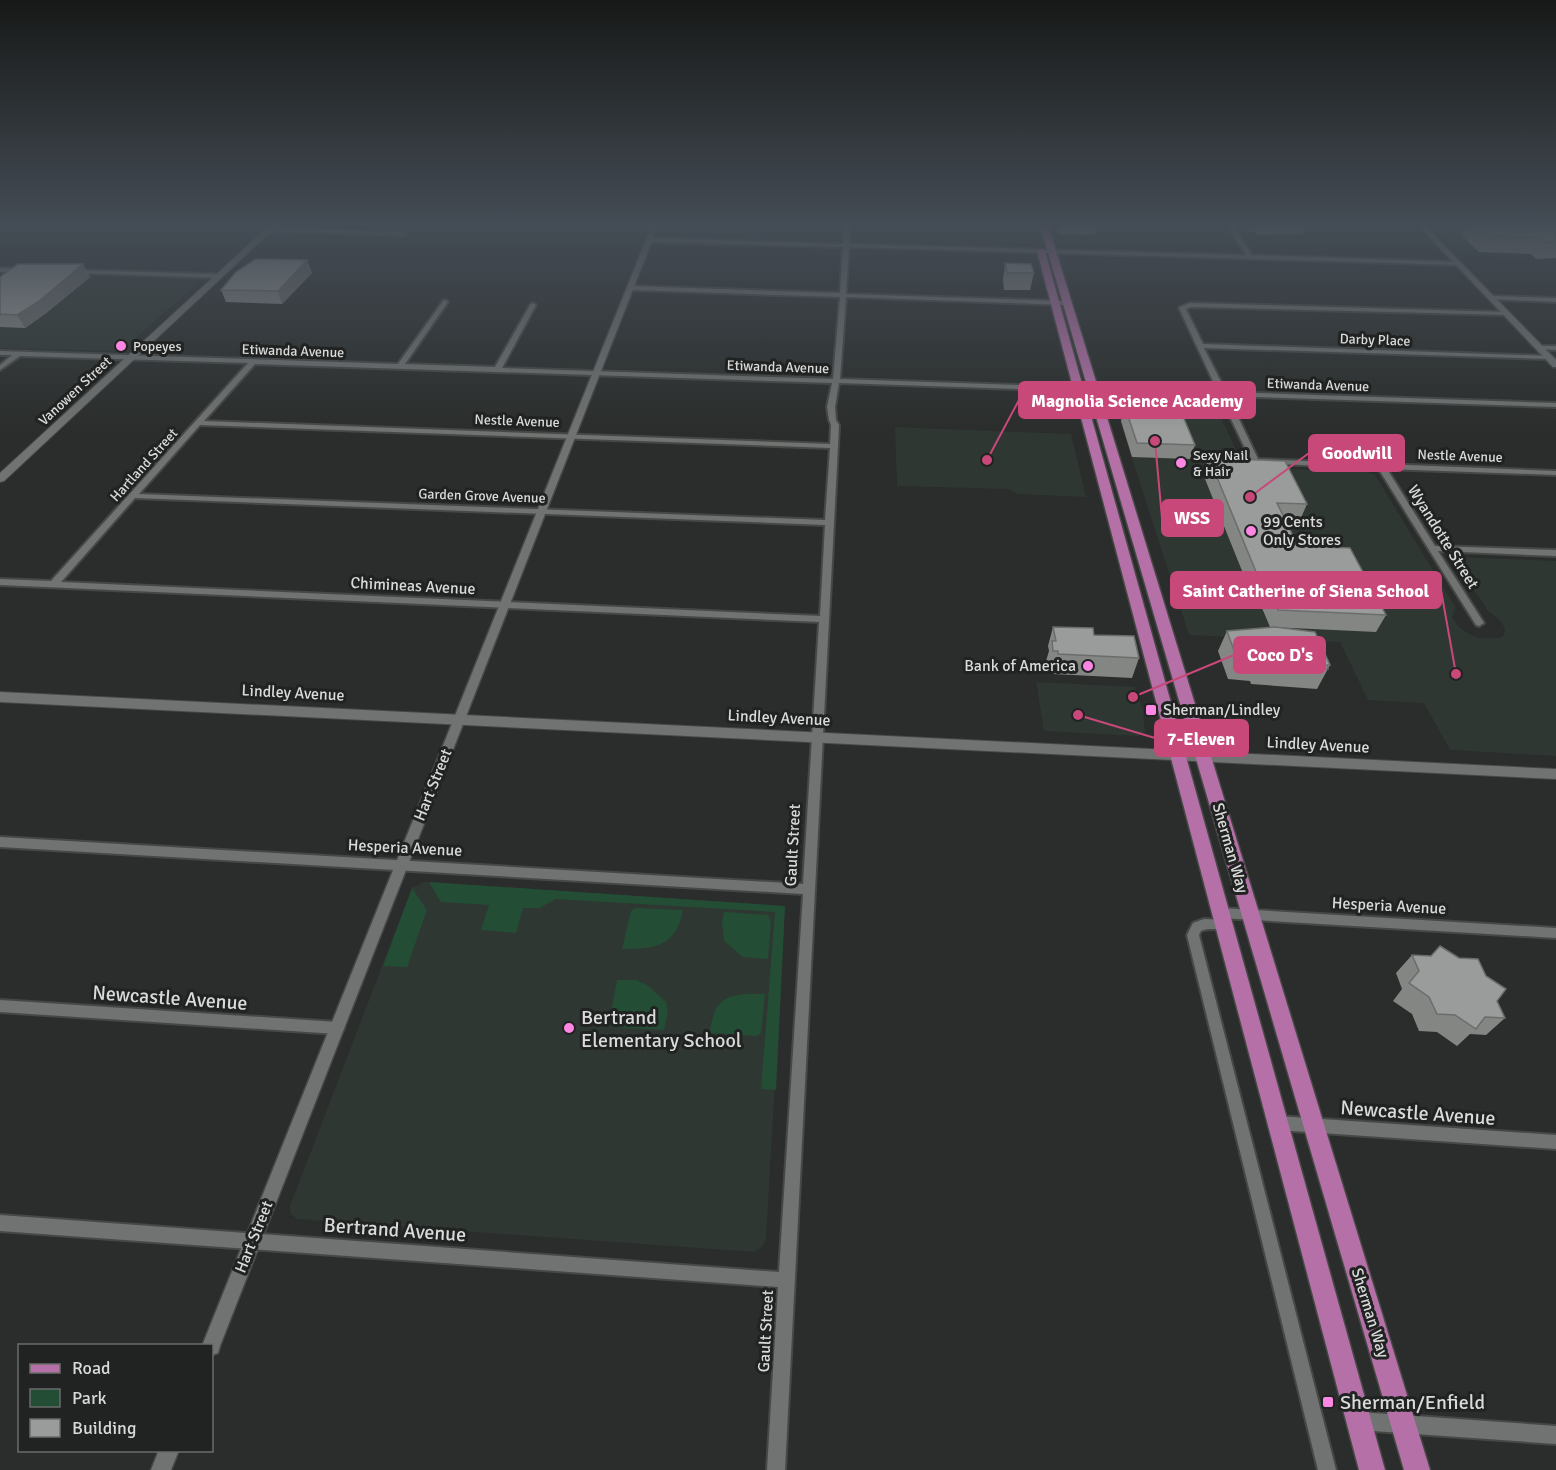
<svg xmlns="http://www.w3.org/2000/svg" width="1556" height="1470" font-family="Signika,sans-serif">
  <style>
    .built { fill: #2f3732 }
    .green { fill: #234d35 }
    .lines { fill: none; stroke-linecap: round; stroke-linejoin: round }
    .minor-casing { stroke: #464846; stroke-width: 4 }
    .tertiary-casing { stroke: #464846; stroke-width: 3 }
    .secondary-casing { stroke: #464846; stroke-width: 2 }
    .primary-casing { stroke: #464846; stroke-width: 3 }
    .minor { fill: #707371; fill-rule: evenodd }
    .tertiary { fill: #707371; fill-rule: evenodd }
    .secondary { fill: #707371; fill-rule: evenodd }
    .primary { fill: #b470a7; fill-rule: evenodd }
    .wall { fill: #848684 }
    .shaded-wall { fill: #6b6d6c }
    .building { fill: #999c9a; stroke: #6b6d6c; stroke-width: 1.5 }
    .poi-dot { fill: #fc86e4; stroke: #202321; stroke-width: 2 }
    .labels { text-anchor: middle; dominant-baseline: central; stroke-width: 6; stroke-linejoin: round; paint-order: stroke }
    .far-street-label { font-size: 14px; fill: #d9dad9; stroke: #202321 }
    .far-poi-label { font-size: 14px; fill: #d9dad9; stroke: #202321; text-anchor: start }
    .poi-label { font-size: 16px; fill: #d9dad9; stroke: #202321; text-anchor: start }
    .street-label { font-size: 16px; fill: #d9dad9; stroke: #202321 }
    .near-street-label { font-size: 20px; fill: #d9dad9; stroke: #202321 }
    .near-poi-label { font-size: 20px; fill: #d9dad9; stroke: #202321; text-anchor: start }
    .leader { fill: none; stroke: #c8487a; stroke-width: 2 }
    .callout-dot { fill: #c8487a; stroke: #202321; stroke-width: 2 }
    .callout { fill: #c8487a; stroke: #c8487a; stroke-width: 2 }
    .callout-label { font-size: 18px; text-anchor: middle; font-weight: bold; fill: #fff }
  </style>
  <rect width="100%" height="100%" fill="#2a2d2b"/>
  <g class="built">
    <polygon points="1431,225 1496,225 1533,258 1460,255"/>
    <polygon points="15,274 198,279 200,281 121,351 0,348 0,285"/>
    <polygon points="1116,396 1213,401 1241,460 1261,468 1368,472 1375,475 1456,608 1452,617 1457,625 1467,633 1479,638 1499,638 1504,635 1505,628 1499,619 1488,611 1455,560 1458,557 1556,561 1556,756 1450,750 1424,703 1368,700 1340,642 1189,635 1113,399"/>
    <polygon points="895,427 1071,434 1086,497 1018,494 1008,489 897,486"/>
    <polygon points="1036,682 1135,687 1143,710 1145,732 1138,736 1044,731"/>
    <polygon points="424,882 785,906 766,1239 762,1247 754,1252 297,1219 291,1214 290,1206 412,888"/>
  </g>
  <g class="green">
    <polygon points="429,882 785,906 776,1090 761,1089 775,912 555,899 540,908 523,908 516,933 481,930 489,905 441,902"/>
    <polygon points="412,888 427,910 407,967 383,966"/>
    <path d="M635,908L683,910C676,947 654,949 622,949L631,911Z"/>
    <polygon points="724,912 768,915 771,921 768,959 743,957 724,941 722,923"/>
    <polygon points="617,980 636,980 647,985 666,1002 668,1012 664,1030 612,1027 609,1023"/>
    <path d="M746,994H765L761,1033L757,1036L709,1033C715,1006 717,997 746,994Z"/>
  </g>
  <g class="lines">
    <defs>
      <g id="minor">
        <path d="M844,225H850L849,244L1246,255L1227,225H1233L1252,255L1459,262L1460,263L1457,265L849,247L846,294L1067,301L1070,303L1067,305L846,297L840,379L1218,392L1179,308L1180,307L1190,303L1507,312L1510,314L1509,315L1191,307L1186,309L1203,344L1551,356V358L1549,359L1204,348L1226,392L1556,403V407L1228,396L1258,459L1556,471V475L1387,469L1435,546L1556,550V556L1438,551L1484,623L1479,626L1476,625L1378,468L1252,463L1220,396L839,383L835,407L836,420L839,425L838,446L785,1470H767L778,1287L0,1231V1215L779,1272L803,894L0,847V837L803,884L819,622L0,585V579L51,581L248,363L20,356L0,370V365L12,355H0V351L398,364L443,301L445,300L448,302L405,364L495,367L530,305L533,303L536,305L502,368L833,379L840,297L631,290L628,288L631,286L840,293L843,247L650,242L647,240L650,238L843,244ZM255,364L832,383L827,407L829,420L831,425L830,444L204,421ZM200,425L830,448L825,520L139,494ZM135,498L825,525L820,616L61,582Z"/>
        <polygon points="268,228 404,232 407,234 404,236 266,231 265,230"/>
        <polygon points="0,268 23,268 26,270 23,272 0,272"/>
        <polygon points="75,270 218,274 221,276 218,278 73,273 73,271"/>
        <polygon points="1491,296 1556,298 1556,302 1489,299 1489,297"/>
        <polygon points="1540,346 1556,346 1556,350 1538,349 1538,347"/>
        <polygon points="1221,908 1556,928 1556,938 1221,918 1217,917 1215,913 1217,909"/>
        <path d="M1204,919L1228,920L1230,924L1228,928C1220,931 1210,927 1201,931L1199,935L1336,1470H1318L1187,935L1193,923Z"/>
        <polygon points="0,1000 337,1022 342,1024 344,1028 342,1032 337,1034 0,1012"/>
        <polygon points="1278,1116 1556,1135 1556,1149 1278,1130 1273,1128 1271,1123 1273,1118"/>
        <polygon points="1359,1412 1556,1426 1556,1444 1359,1430 1353,1427 1350,1421 1353,1415"/>
      </g>
      <g id="tertiary">
        <polygon points="652,225 658,225 220,1346 218,1353 212,1355 212,1346 202,1346"/>
        <polygon points="1418,225 1424,225 1556,360 1556,367 1553,367"/>
        <polygon points="159,1450 179,1450 171,1470 151,1470"/>
      </g>
      <g id="secondary">
        <polygon points="270,225 278,225 4,481 0,482 0,473"/>
        <polygon points="0,692 1556,769 1556,779 0,702"/>
      </g>
      <g id="primary">
        <polygon points="1040,225 1048,225 1430,1470 1404,1470"/>
        <polygon points="1041,249 1045,251 1385,1470 1359,1470 1037,251"/>
      </g>
    </defs>
    <use href="#minor" class="minor-casing"/>
    <use href="#tertiary" class="tertiary-casing"/>
    <use href="#secondary" class="secondary-casing"/>
    <use href="#primary" class="primary-casing"/>
    <use href="#minor" class="minor"/>
    <use href="#tertiary" class="tertiary"/>
    <use href="#secondary" class="secondary"/>
    <use href="#primary" class="primary"/>
  </g>
  <g class="wall">
    <polygon points="1056,225 1096,225 1097,226 1095,235 1059,234"/>
    <polygon points="1246,225 1306,225 1303,234 1257,235 1255,232 1250,232"/>
    <polygon points="1467,225 1554,225 1556,226 1556,258 1536,259 1531,254 1479,252 1462,236"/>
    <polygon points="307,260 312,273 282,304 226,302 221,290"/>
    <polygon points="1005,263 1034,273 1030,290 1004,290 1003,280"/>
    <polygon points="83,264 90,277 45,314 25,328 0,327 0,277"/>
    <polygon points="1125,407 1195,445 1190,459 1132,457 1121,421"/>
    <polygon points="1209,458 1307,504 1300,520 1285,520 1298,546 1386,615 1376,632 1270,627 1262,608 1257,608 1203,474"/>
    <polygon points="1053,627 1094,635 1139,658 1132,678 1053,674 1052,671 1048,671 1046,661 1049,651 1048,646"/>
    <polygon points="1227,631 1330,665 1317,689 1251,684 1250,681 1228,679 1218,651"/>
    <polygon points="1412,955 1497,1001 1505,1018 1486,1035 1470,1034 1457,1046 1437,1032 1419,1031 1412,1014 1393,1001 1402,989 1396,973"/>
  </g>
  <g class="shaded-wall">
    <polygon points="307,260 312,273 282,304 278,291"/>
    <polygon points="83,264 90,277 45,314 25,328 17,315"/>
  </g>
  <g class="building">
    <polygon points="1066,225 1096,225 1097,226"/>
    <polygon points="1476,225 1554,225 1556,226 1556,242 1545,242 1540,237 1487,236"/>
    <polygon points="256,259 307,260 278,291 221,290 236,272"/>
    <polygon points="1005,263 1031,264 1034,273 1007,273"/>
    <polygon points="18,264 83,264 38,302 17,315 0,314 0,277"/>
    <polygon points="1125,407 1180,409 1195,445 1137,443"/>
    <polygon points="1209,458 1285,461 1307,504 1277,503 1298,546 1350,548 1386,615 1278,610 1270,592 1264,591"/>
    <polygon points="1053,627 1093,628 1094,635 1134,636 1139,658 1058,654 1058,651 1053,651 1052,641 1056,641"/>
    <polygon points="1275,627 1315,632 1330,665 1327,665 1328,669 1261,665 1259,661 1237,659 1227,631"/>
    <polygon points="1440,946 1459,958 1478,959 1486,976 1506,989 1497,1001 1505,1018 1485,1017 1476,1029 1455,1015 1437,1014 1429,997 1409,983 1419,971 1412,955 1431,956"/>
  </g>
  <linearGradient id="sky" x2="0" y2="1"><stop stop-color="#171918"/><stop offset="0.52" stop-color="#444c55"/><stop offset="1" stop-color="#444c55" stop-opacity="0"/></linearGradient>
  <rect width="1556" height="431" fill="url(#sky)"/>
  <g class="poi-dot">
    <circle cx="121" cy="346" r="6"/>
    <circle cx="1181" cy="463" r="6"/>
    <circle cx="1251" cy="531" r="6"/>
    <circle cx="1088" cy="666" r="6"/>
    <rect x="1145" y="704" width="12" height="12" rx="3"/>
    <circle cx="569" cy="1028" r="6"/>
    <rect x="1322" y="1396" width="12" height="12" rx="3"/>
  </g>
  <g class="labels">
    <g class="far-street-label">
      <text transform="translate(1375 340) rotate(2)">Darby Place</text>
      <text transform="translate(293 351) rotate(2)">Etiwanda Avenue</text>
      <text transform="translate(778 367) rotate(2)">Etiwanda Avenue</text>
      <text transform="translate(1318 385) rotate(2)">Etiwanda Avenue</text>
      <text transform="translate(75 391) rotate(-43)">Vanowen Street</text>
      <text transform="translate(517 421) rotate(2)">Nestle Avenue</text>
      <text transform="translate(1460 456) rotate(2)">Nestle Avenue</text>
      <text transform="translate(144 465) rotate(-48)">Hartland Street</text>
      <text transform="translate(482 496) rotate(2)">Garden Grove Avenue</text>
    </g>
    <g class="far-poi-label">
      <text x="133" y="346">Popeyes</text>
      <text x="1193" y="455">Sexy Nail<tspan x="1193" dy="16">&amp; Hair</tspan></text>
    </g>
    <g class="poi-label">
      <text x="1263" y="522">99 Cents<tspan x="1263" dy="18">Only Stores</tspan></text>
      <text x="1076" y="666" text-anchor="end">Bank of America</text>
      <text x="1163" y="710">Sherman/Lindley</text>
    </g>
    <g class="street-label">
      <text transform="translate(1443 537) rotate(58)">Wyandotte Street</text>
      <text transform="translate(413 586) rotate(3)">Chimineas Avenue</text>
      <text transform="translate(293 693) rotate(3)">Lindley Avenue</text>
      <text transform="translate(779 718) rotate(3)">Lindley Avenue</text>
      <text transform="translate(1318 745) rotate(3)">Lindley Avenue</text>
      <text transform="translate(433 785) rotate(-68)">Hart Street</text>
      <text transform="translate(793 845) rotate(-87)">Gault Street</text>
      <text transform="translate(405 848) rotate(3)">Hesperia Avenue</text>
      <text transform="translate(1230 848) rotate(74)">Sherman Way</text>
      <text transform="translate(1389 906) rotate(3)">Hesperia Avenue</text>
      <text transform="translate(254 1237) rotate(-68)">Hart Street</text>
      <text transform="translate(1370 1313) rotate(73)">Sherman Way</text>
      <text transform="translate(766 1331) rotate(-87)">Gault Street</text>
    </g>
    <g class="near-street-label">
      <text transform="translate(170 998) rotate(4)">Newcastle Avenue</text>
      <text transform="translate(1418 1113) rotate(4)">Newcastle Avenue</text>
      <text transform="translate(395 1230) rotate(4)">Bertrand Avenue</text>
    </g>
    <g class="near-poi-label">
      <text x="581" y="1017">Bertrand<tspan x="581" dy="23">Elementary School</tspan></text>
      <text x="1340" y="1402">Sherman/Enfield</text>
    </g>
  </g>
  <path class="leader" d="M987 460L1019 400M1250 497L1309 453M1155 441L1162 518M1456 674L1441 590M1133 697L1234 655M1078 715L1155 738"/>
  <g class="callout-dot">
    <circle cx="987" cy="460" r="6"/>
    <circle cx="1250" cy="497" r="6"/>
    <circle cx="1155" cy="441" r="6"/>
    <circle cx="1456" cy="674" r="6"/>
    <circle cx="1133" cy="697" r="6"/>
    <circle cx="1078" cy="715" r="6"/>
  </g>
  <g class="callout">
    <rect x="1019" y="382" width="236" height="36" rx="6"/>
    <rect x="1309" y="435" width="95" height="36" rx="6"/>
    <rect x="1162" y="500" width="61" height="36" rx="6"/>
    <rect x="1171" y="572" width="270" height="36" rx="6"/>
    <rect x="1234" y="637" width="91" height="36" rx="6"/>
    <rect x="1155" y="720" width="93" height="36" rx="6"/>
  </g>
  <g class="callout-label">
    <text x="1137" y="407">Magnolia Science Academy</text>
    <text x="1357" y="459">Goodwill</text>
    <text x="1192" y="524">WSS</text>
    <text x="1306" y="597">Saint Catherine of Siena School</text>
    <text x="1280" y="661">Coco D's</text>
    <text x="1201" y="745">7-Eleven</text>
  </g>
  <rect x="18" y="1344" width="195" height="108" fill="#202321" stroke="#6a6c6b" stroke-width="1.5"/>
  <rect x="30" y="1364" width="30" height="9" fill="#b470a7" stroke="#6a6c6b" stroke-width="1.5"/>
  <text x="72" y="1374" font-size="18" fill="#d9dad9">Road</text>
  <rect x="30" y="1389" width="30" height="18" fill="#234d35" stroke="#6a6c6b" stroke-width="1.5"/>
  <text x="72" y="1404" font-size="18" fill="#d9dad9">Park</text>
  <rect x="30" y="1419" width="30" height="18" fill="#999c9a" stroke="#6a6c6b" stroke-width="1.5"/>
  <text x="72" y="1434" font-size="18" fill="#d9dad9">Building</text>
</svg>
